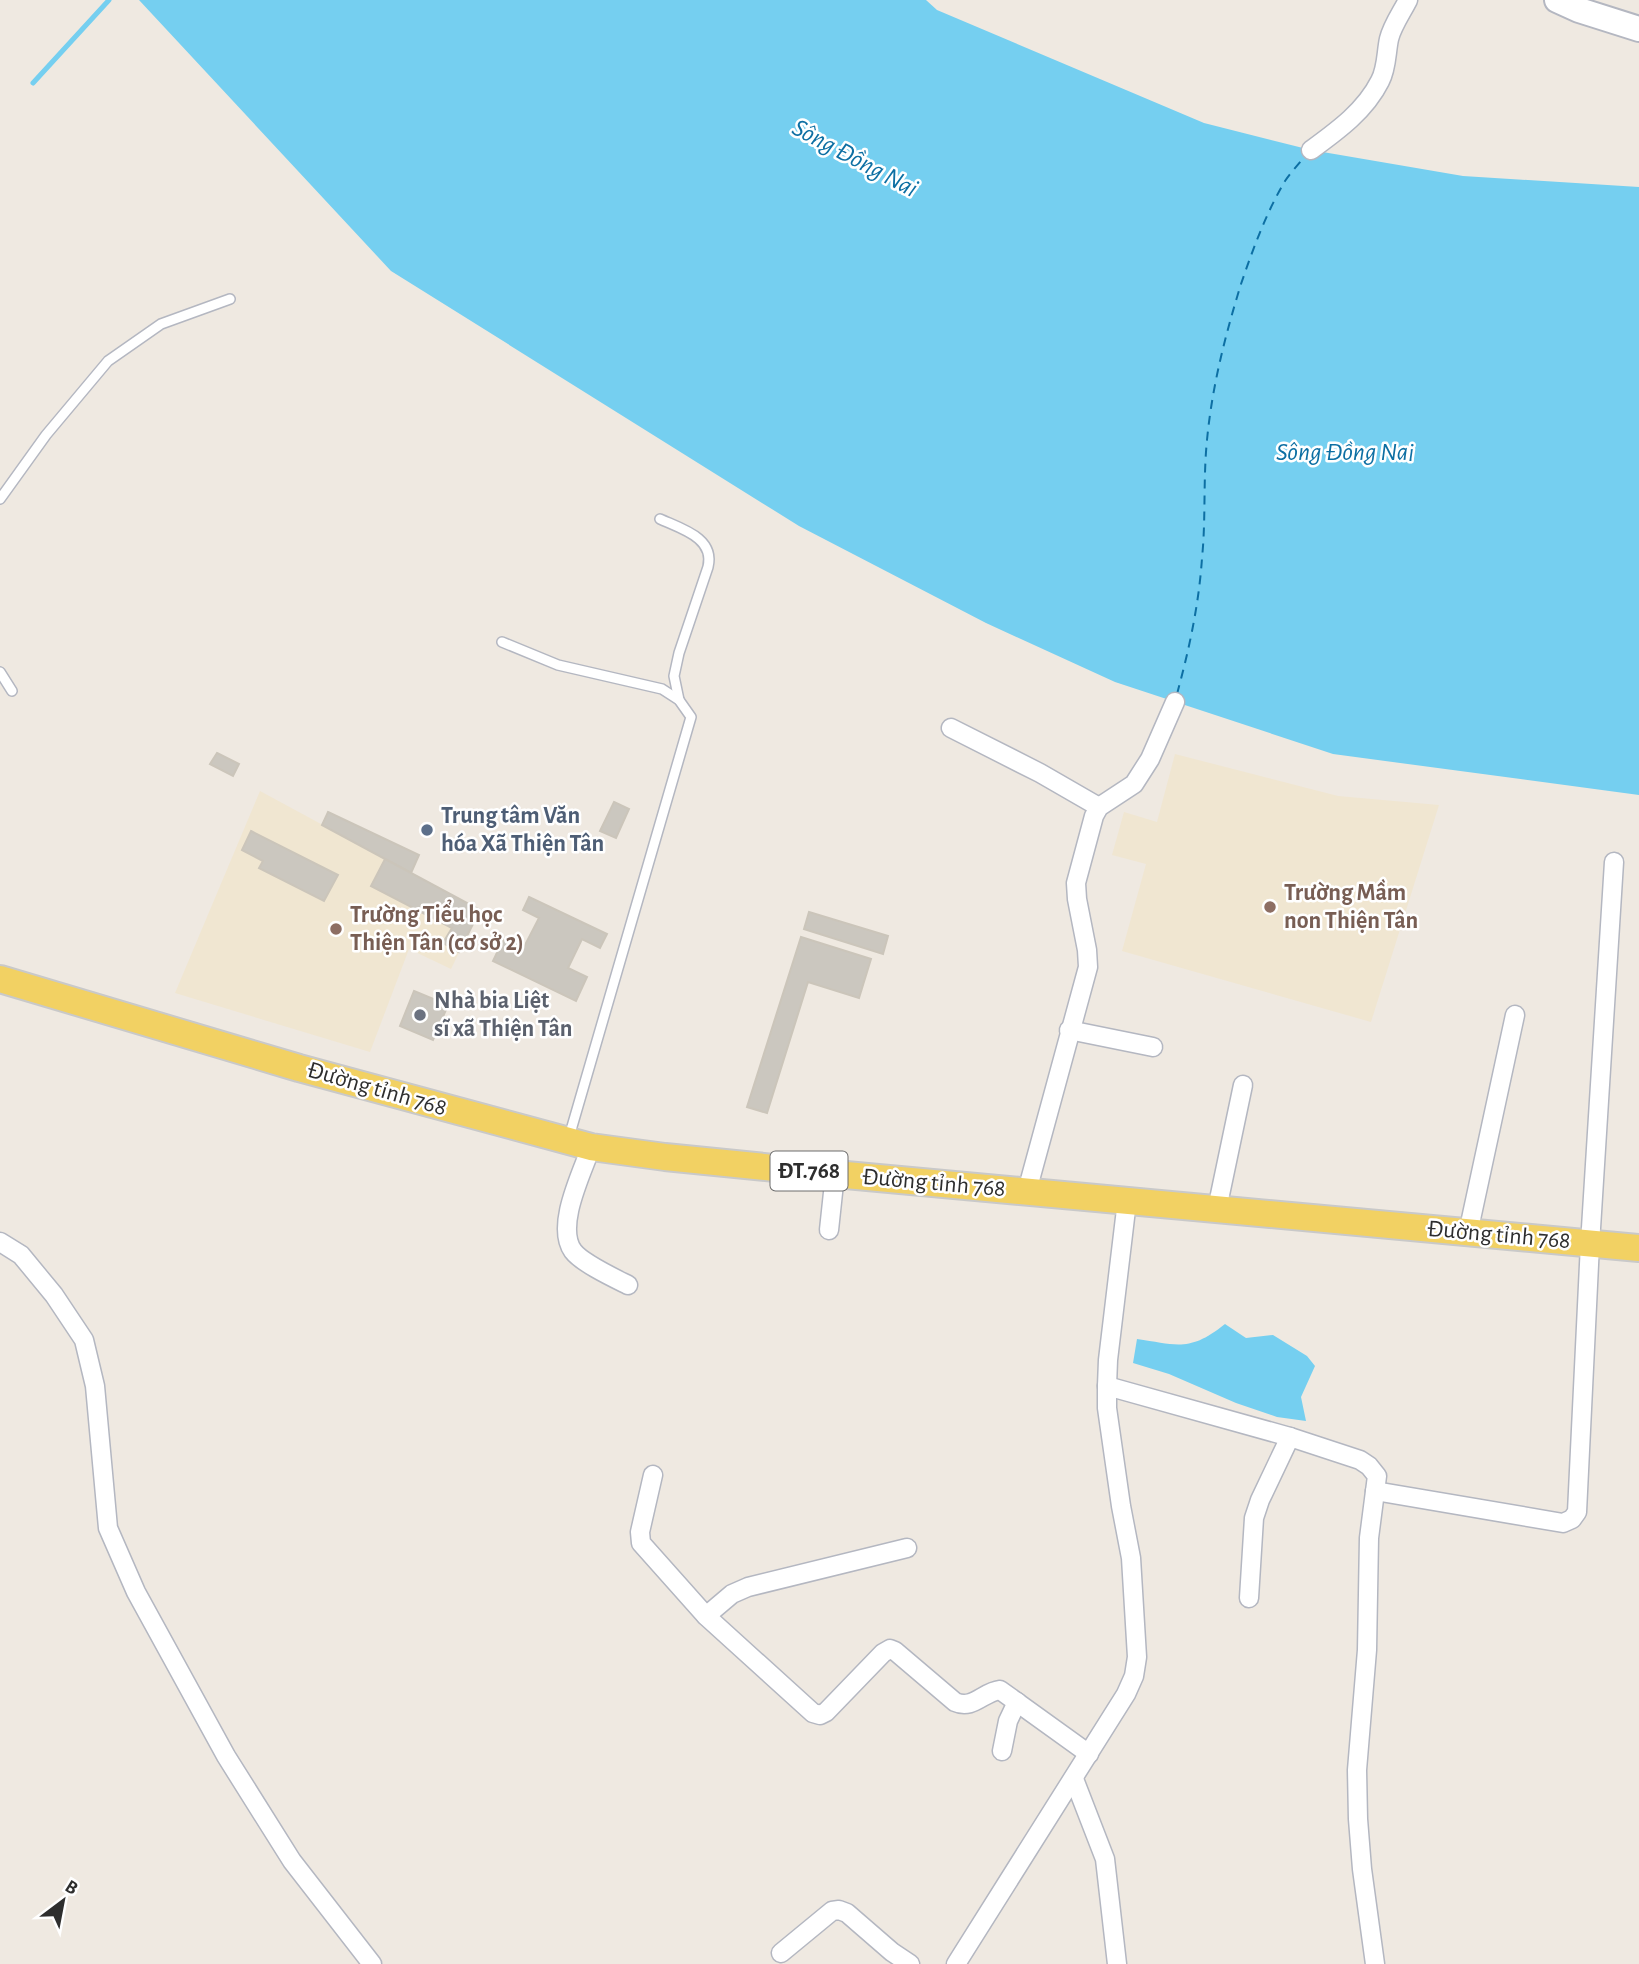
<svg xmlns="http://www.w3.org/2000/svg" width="1639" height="1964" font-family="'Alegreya Sans',sans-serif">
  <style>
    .education { fill: #f0e6d1 }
    .water { fill: #75cff0 }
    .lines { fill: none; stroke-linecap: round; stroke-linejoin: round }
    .stream { stroke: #75cff0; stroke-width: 5 }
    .ferry { stroke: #0d6fa3; stroke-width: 2; stroke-dasharray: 9 7; stroke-linecap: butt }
    .building { fill: #cbc7bf; stroke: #cbc5ba; stroke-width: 2 }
    .service-casing { stroke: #b4b7c1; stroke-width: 12 }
    .minor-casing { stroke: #b4b7c1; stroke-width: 21 }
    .secondary-casing { stroke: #b4b7c1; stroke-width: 28 }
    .primary-casing { stroke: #c9c9c9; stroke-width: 30 }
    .service { stroke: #fff; stroke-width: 9 }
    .minor { stroke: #fff; stroke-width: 18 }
    .secondary { stroke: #fff; stroke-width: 24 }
    .primary { stroke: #f2d163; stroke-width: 26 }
    .service-dot { fill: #5c6f8a; stroke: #fff; stroke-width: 2.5 }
    .education-dot { fill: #8d6e63; stroke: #fff; stroke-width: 2.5 }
    .worship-dot { fill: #6b7280; stroke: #fff; stroke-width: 2.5 }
    .labels { text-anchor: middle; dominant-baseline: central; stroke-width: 5; stroke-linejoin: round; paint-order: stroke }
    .shield { fill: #fff; stroke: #6d6d6d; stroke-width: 2 }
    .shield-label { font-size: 23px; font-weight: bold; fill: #2e2e2e }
    .service-label { font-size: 24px; font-weight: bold; fill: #4e5e75; stroke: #fff; text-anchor: start }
    .education-label { font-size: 24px; font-weight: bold; fill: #785e54; stroke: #fff; text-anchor: start }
    .worship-label { font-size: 24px; font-weight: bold; fill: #5b616d; stroke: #fff; text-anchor: start }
    .street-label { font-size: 24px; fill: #2e2e2e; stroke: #fff }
    .water-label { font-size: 26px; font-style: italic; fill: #0d6fa3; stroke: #fff }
  </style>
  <rect width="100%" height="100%" fill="#efe9e1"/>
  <g class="education">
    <polygon points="1175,754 1338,796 1439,805 1371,1022 1122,951 1146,864 1112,855 1124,812 1157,822"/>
    <polygon points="260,791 480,910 451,969 409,949 370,1052 175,993"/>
  </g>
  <g class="water">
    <polygon points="139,0 926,0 937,10 1204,123 1311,150 1463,176 1639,187 1639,795 1333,754 1115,682 986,623 799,526 391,271"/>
    <path d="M1225,1324L1246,1338L1273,1335L1307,1356L1315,1366L1301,1397L1306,1421L1277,1417L1236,1403L1169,1374L1133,1363L1137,1339C1178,1345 1190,1352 1225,1324Z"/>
  </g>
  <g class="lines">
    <polyline class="stream" points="33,83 109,0"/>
    <path class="ferry" d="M1177,694C1189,650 1199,604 1202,558C1206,519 1203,480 1207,440C1212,387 1225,336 1241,284C1253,249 1266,213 1285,181C1291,172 1299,164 1305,156"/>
  </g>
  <g class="building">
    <polygon points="217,753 239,764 233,776 210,764"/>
    <polygon points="614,802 629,809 616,838 600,831"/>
    <polygon points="328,812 419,855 411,873 322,825"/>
    <polygon points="251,831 338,875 324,901 259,868 263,861 242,850"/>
    <polygon points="385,859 480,910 459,952 443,943 452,928 371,886"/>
    <polygon points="529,897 607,934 600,948 582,939 568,968 587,977 576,1001 493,961 504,938 524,947 539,918 523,910"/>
    <polygon points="809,912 888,936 883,954 804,929"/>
    <polygon points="801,937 871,959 859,998 808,982 767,1113 747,1107"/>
    <polygon points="414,991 448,1005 433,1040 400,1026"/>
  </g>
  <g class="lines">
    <defs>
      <g id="service">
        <polyline points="0,499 46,435 108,361 161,324 230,299"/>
        <path d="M660,519C682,529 715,538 708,567L679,653L674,676L679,700"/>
        <polyline points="502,642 558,665 662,689 679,700 691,717 569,1137"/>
        <polyline points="0,672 12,691"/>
      </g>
      <g id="minor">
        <path d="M1311,150C1337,131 1365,111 1380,81C1387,68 1386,53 1389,39C1392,26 1402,12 1408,0"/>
        <polyline points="951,728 1040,773 1099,807"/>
        <polyline points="1069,1030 1153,1047"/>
        <path d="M591,1147C582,1173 555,1226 573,1251C582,1263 614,1278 628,1285"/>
        <polyline points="1027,1191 1088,967 1087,950 1077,899 1076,883 1094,816 1099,807 1134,784 1150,759 1175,702"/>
        <polyline points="1217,1209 1243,1085"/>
        <polyline points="829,1230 835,1174"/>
        <polyline points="1468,1233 1515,1015"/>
        <polyline points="0,1242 21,1255 54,1295 84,1340 95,1386 108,1528 136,1592 226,1756 292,1861 372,1964"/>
        <polyline points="1107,1386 1290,1437 1360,1460 1369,1466 1377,1476 1369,1538 1367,1650 1357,1770 1358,1819 1362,1869 1375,1964"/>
        <path d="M653,1475L640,1532L641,1543L706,1616L813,1713L820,1715L826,1712L883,1653L890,1649L895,1651L955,1702C973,1710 983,1692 1000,1690L1089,1754"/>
        <polyline points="1375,1491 1563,1523 1572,1519 1577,1512 1590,1244 1614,862"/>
        <polyline points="1249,1598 1254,1518 1260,1500 1290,1437"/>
        <polyline points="706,1616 732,1594 748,1587 907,1548"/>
        <polyline points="1002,1751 1008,1721 1017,1702"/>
        <polyline points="1074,1779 1105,1859 1117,1964"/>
        <polyline points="781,1953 832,1911 839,1910 847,1913 892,1952 910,1964"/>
        <polyline points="956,1964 1126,1694 1134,1676 1137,1657 1131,1558 1121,1506 1107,1408 1107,1386 1108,1360 1127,1201"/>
      </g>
      <polyline id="secondary" points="1557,0 1579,10 1639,29"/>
      <polyline id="primary" points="0,979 299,1068 591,1147 665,1157 835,1174 1639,1248"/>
    </defs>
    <use href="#service" class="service-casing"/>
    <use href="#minor" class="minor-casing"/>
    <use href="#secondary" class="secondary-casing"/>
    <use href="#primary" class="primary-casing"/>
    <use href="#service" class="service"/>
    <use href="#minor" class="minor"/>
    <use href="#secondary" class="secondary"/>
    <use href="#primary" class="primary"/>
  </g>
  <circle class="service-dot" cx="427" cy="830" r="7"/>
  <g class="education-dot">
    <circle cx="1270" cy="907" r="7"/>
    <circle cx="336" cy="929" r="7"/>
  </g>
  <circle class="worship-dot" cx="420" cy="1015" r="7"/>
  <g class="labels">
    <rect class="shield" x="770.5" y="1151.5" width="77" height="39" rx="5"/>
    <g class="shield-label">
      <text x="809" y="1171">ĐT.768</text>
    </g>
    <g class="service-label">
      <text x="441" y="816">Trung tâm Văn<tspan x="441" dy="28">hóa Xã Thiện Tân</tspan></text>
    </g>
    <g class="education-label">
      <text x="1284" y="893">Trường Mầm<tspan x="1284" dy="28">non Thiện Tân</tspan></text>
      <text x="350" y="915">Trường Tiểu học<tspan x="350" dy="28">Thiện Tân (cơ sở 2)</tspan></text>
    </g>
    <g class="worship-label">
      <text x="434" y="1001">Nhà bia Liệt<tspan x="434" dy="28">sĩ xã Thiện Tân</tspan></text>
    </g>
    <g class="street-label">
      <text transform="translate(377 1089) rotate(16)">Đường tỉnh 768</text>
      <text transform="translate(934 1183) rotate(5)">Đường tỉnh 768</text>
      <text transform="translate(1499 1235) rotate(5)">Đường tỉnh 768</text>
    </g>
    <g class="water-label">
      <text transform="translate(855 158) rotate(28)">Sông Đồng Nai</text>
      <text x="1345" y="452">Sông Đồng Nai</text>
    </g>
  </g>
  <g transform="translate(63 1901) rotate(32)" stroke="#ffffff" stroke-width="5" paint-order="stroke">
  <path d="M0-5L12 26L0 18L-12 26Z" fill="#2e2e2e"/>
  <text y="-10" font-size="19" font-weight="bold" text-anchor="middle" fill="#2e2e2e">B</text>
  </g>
</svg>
